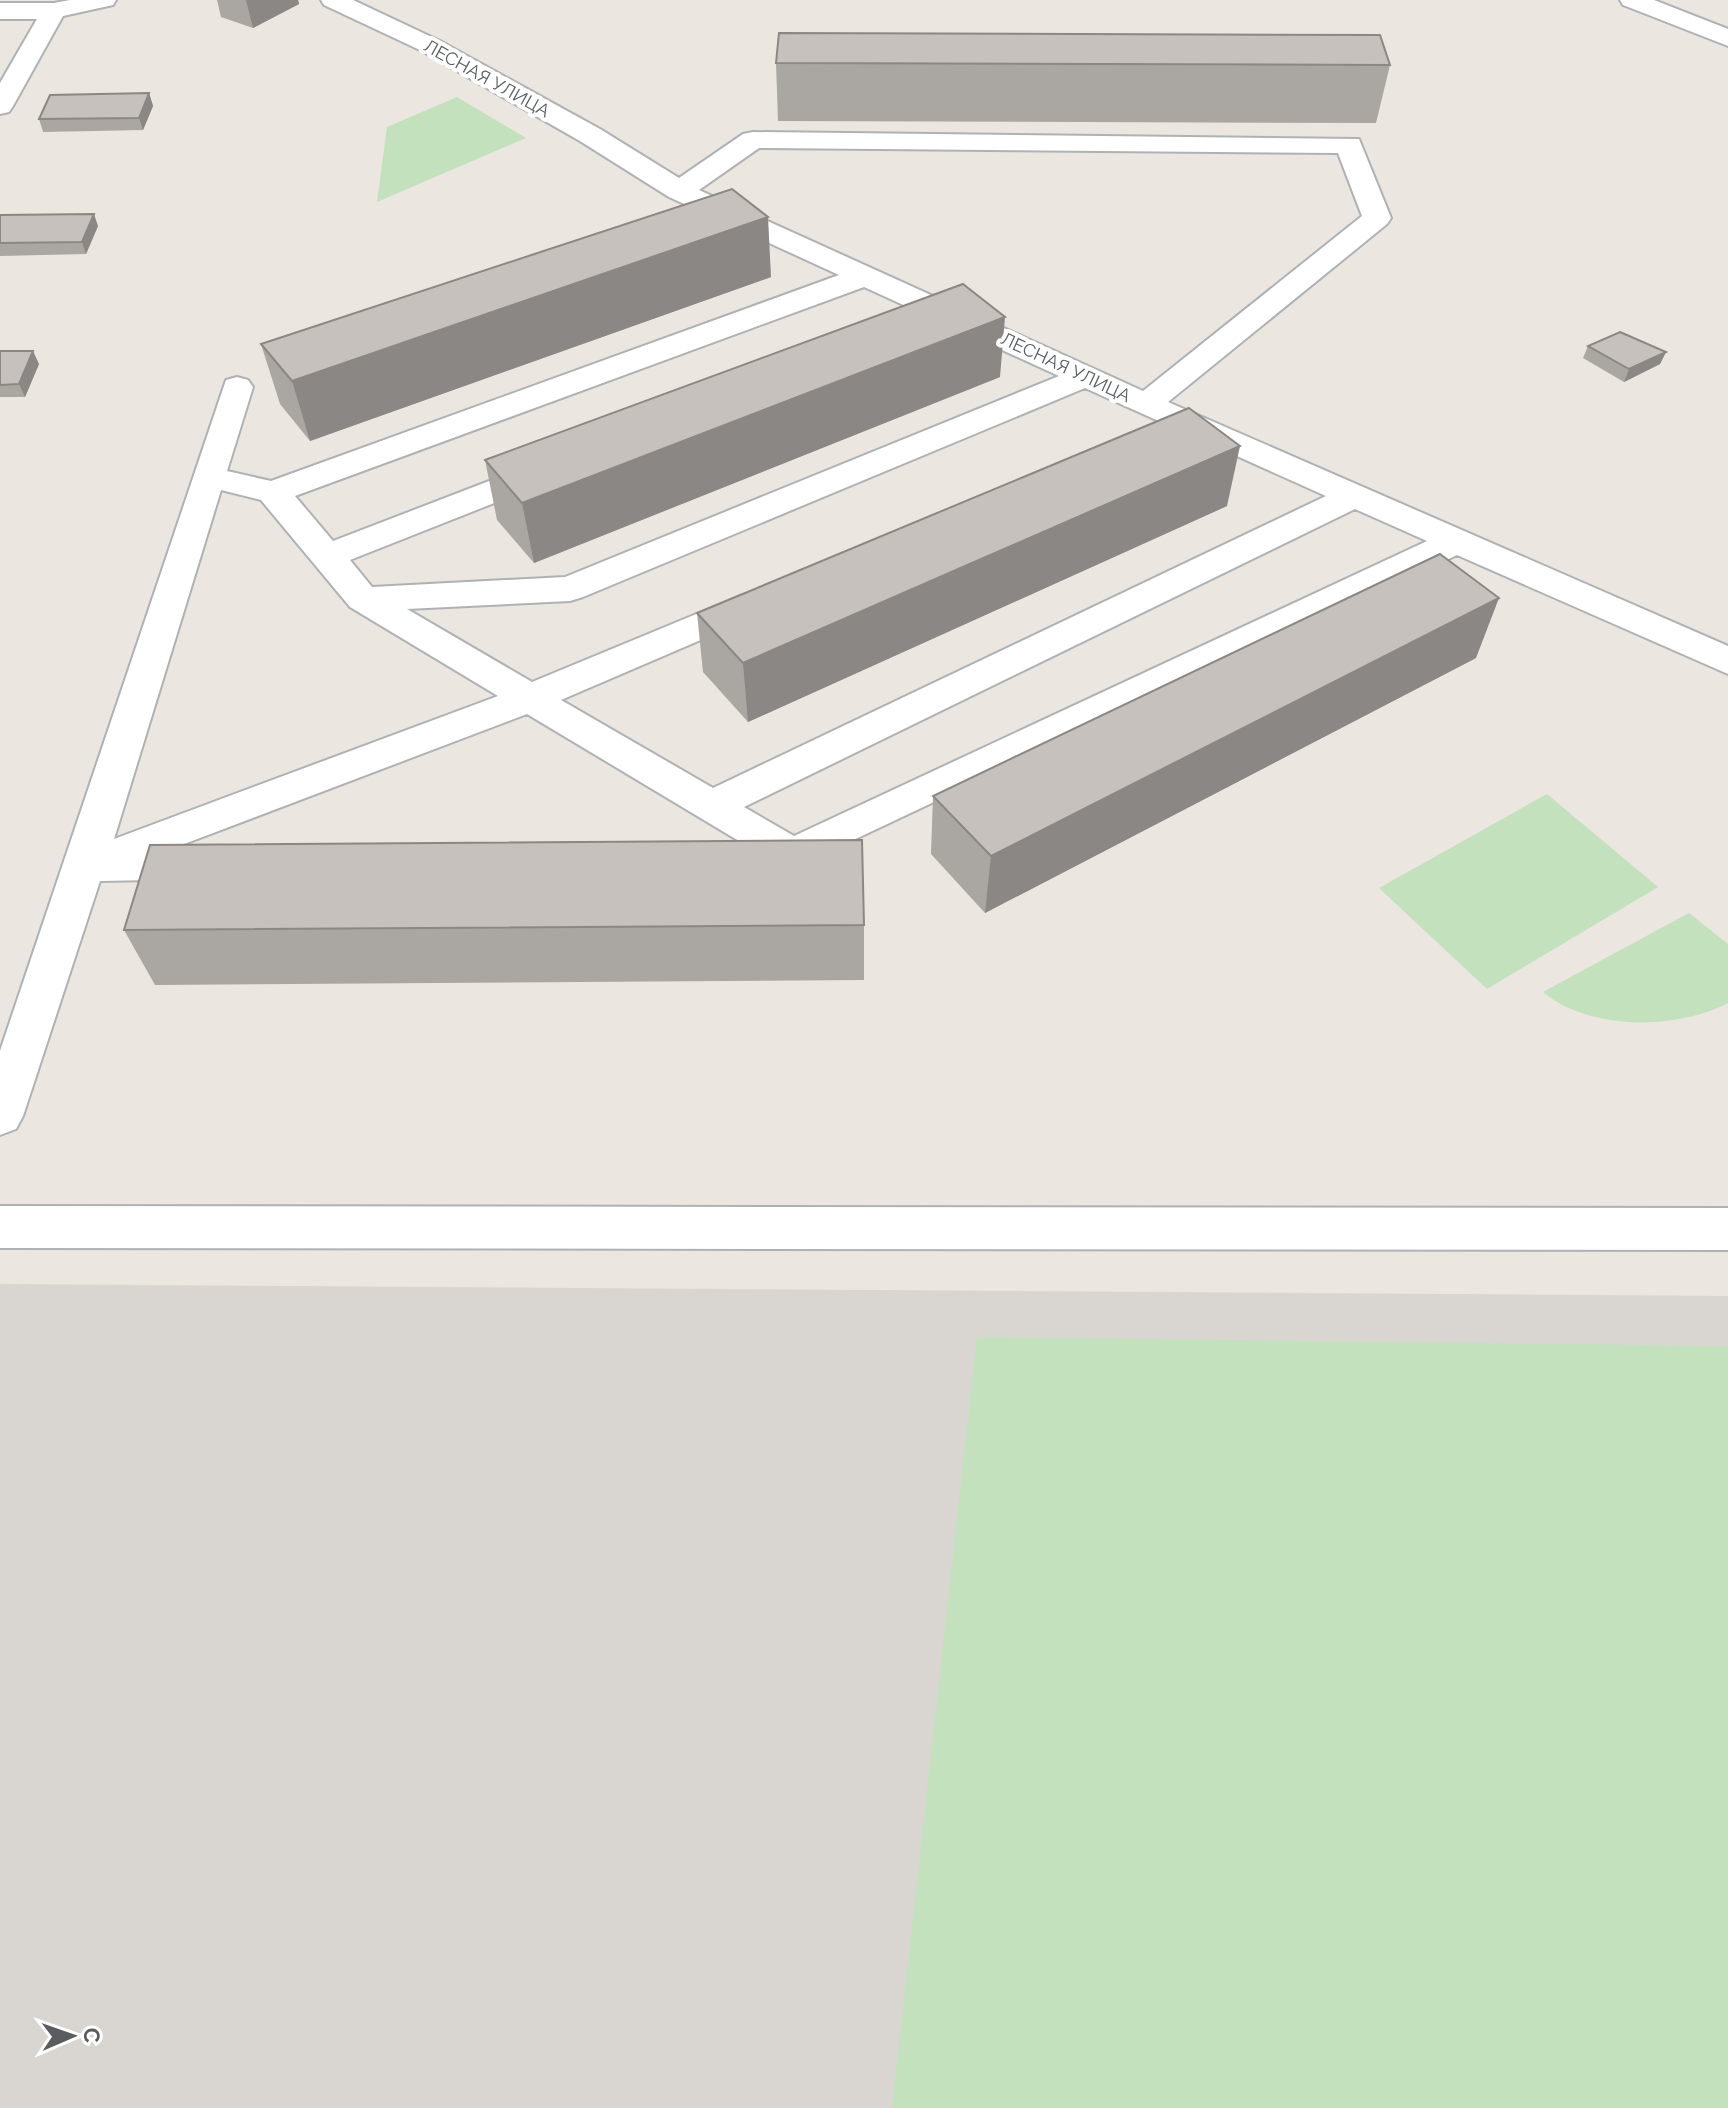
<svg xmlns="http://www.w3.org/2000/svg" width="1728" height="2108" font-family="Raleway,sans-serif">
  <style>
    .industrial { fill: #d9d6d2 }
    .green { fill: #c3e1bd }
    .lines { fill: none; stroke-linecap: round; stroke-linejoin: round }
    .minor-casing { stroke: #aeb2b5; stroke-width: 4 }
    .minor { fill: #fff; fill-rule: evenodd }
    .wall { fill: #aaa6a2 }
    .shaded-wall { fill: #8b8784 }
    .building { fill: #c6c1bc; stroke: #8b8784; stroke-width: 2 }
    .labels { text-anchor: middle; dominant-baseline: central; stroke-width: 8; stroke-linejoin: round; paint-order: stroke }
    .far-street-label { font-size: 18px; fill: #595d60; stroke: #fff }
  </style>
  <rect width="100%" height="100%" fill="#ebe6e0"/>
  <polygon class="industrial" points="0,1284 1728,1296 1728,2108 0,2108"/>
  <g class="green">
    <polygon points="457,97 526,138 377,202 387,127"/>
    <polygon points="1547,794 1658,887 1487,989 1379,888"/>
    <path d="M1689,913L1728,944V1003C1676,1030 1589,1031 1543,992Z"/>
    <polygon points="977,1337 1728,1346 1728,2108 892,2108"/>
  </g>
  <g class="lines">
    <defs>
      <g id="minor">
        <polygon points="70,0 116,0 113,5 63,16 13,106 9,112 0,114 0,83 37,19 0,19 0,3 54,3"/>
        <path d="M321,0H353L440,41L600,129L679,178L743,134L753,132L1359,139L1391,218L1387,224L1168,402L1728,646V674L1457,555L792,869H765L751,865L745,854L749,847L527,714L171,849H205L219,853L225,864L219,875L205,879L100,881L23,1116L16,1129L0,1135V1051L226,380L237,377L248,380L253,387L227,471L271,481L839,275L669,197L580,141L422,51L324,5ZM759,148L1338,153L1362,216L1143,391L699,190ZM864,287L1059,376L565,577L372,587L350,560L560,477L565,470L560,463L548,460L536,463L333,541L295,496ZM1085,388L1326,496L713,788L561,700L766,612L771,604L766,596L753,592L740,596L532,682L407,609L570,601L583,597ZM221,490L261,500L350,607L498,696L114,839ZM1355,509L1427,541L794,836L744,807Z"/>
        <polygon points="1620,0 1654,0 1728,29 1728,46 1623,5"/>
        <polygon points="0,1206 1728,1208 1728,1250 0,1248"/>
      </g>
    </defs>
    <use href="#minor" class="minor-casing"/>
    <use href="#minor" class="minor"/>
  </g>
  <g class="wall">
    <polygon points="217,0 298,0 299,4 253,28 221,17"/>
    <polygon points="776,63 1390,65 1376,123 778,121"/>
    <polygon points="149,93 153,106 143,130 43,132 39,119"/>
    <polygon points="0,215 98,226 86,254 0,256"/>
    <polygon points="771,277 310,441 280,404 261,344"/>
    <polygon points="1588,346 1666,352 1660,364 1624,382 1583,358"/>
    <polygon points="0,351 39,364 25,397 0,397"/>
    <polygon points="1000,377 534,563 497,520 485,460"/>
    <polygon points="1227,506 748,722 703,672 697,613"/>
    <polygon points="1476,658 985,913 931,854 933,796"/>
    <polygon points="864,925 864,980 155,985 124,930"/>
  </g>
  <g class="shaded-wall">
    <polygon points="246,0 298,0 299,4 253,28"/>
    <polygon points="149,93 153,106 143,130 139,118"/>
    <polygon points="94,214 98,226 86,254 82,242"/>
    <polygon points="768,217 771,277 310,441 292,381"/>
    <polygon points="1005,317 1000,377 534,563 522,503"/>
    <polygon points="33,351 39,364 25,397 19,384"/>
    <polygon points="1666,352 1660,364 1624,382 1629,369"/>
    <polygon points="1240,446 1227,506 748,722 743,663"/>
    <polygon points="1499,598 1476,658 985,913 991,856"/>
  </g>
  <g class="building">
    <polygon points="779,33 1380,35 1390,65 776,63"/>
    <polygon points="149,93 139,118 39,119 50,95"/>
    <polygon points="732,189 768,217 292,381 261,344"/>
    <polygon points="94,214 82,242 0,243 0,215"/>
    <polygon points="963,284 1005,317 522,503 485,460"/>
    <polygon points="1620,332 1666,352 1629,369 1588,346"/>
    <polygon points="0,351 33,351 19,384 0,385"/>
    <polygon points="1189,408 1240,446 743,663 697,613"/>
    <polygon points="1440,554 1499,598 991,856 933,796"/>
    <polygon points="862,840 864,925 124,930 150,845"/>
  </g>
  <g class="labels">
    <g class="far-street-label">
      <text transform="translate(487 78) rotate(29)">ЛЕСНАЯ УЛИЦА</text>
      <text transform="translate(1066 367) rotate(25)">ЛЕСНАЯ УЛИЦА</text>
    </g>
  </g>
  <g transform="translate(72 2036) rotate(88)" stroke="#ffffff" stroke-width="6" paint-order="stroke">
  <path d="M0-6L14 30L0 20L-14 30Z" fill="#595d60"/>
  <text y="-12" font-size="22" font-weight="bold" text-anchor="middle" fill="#595d60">С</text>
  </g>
</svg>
